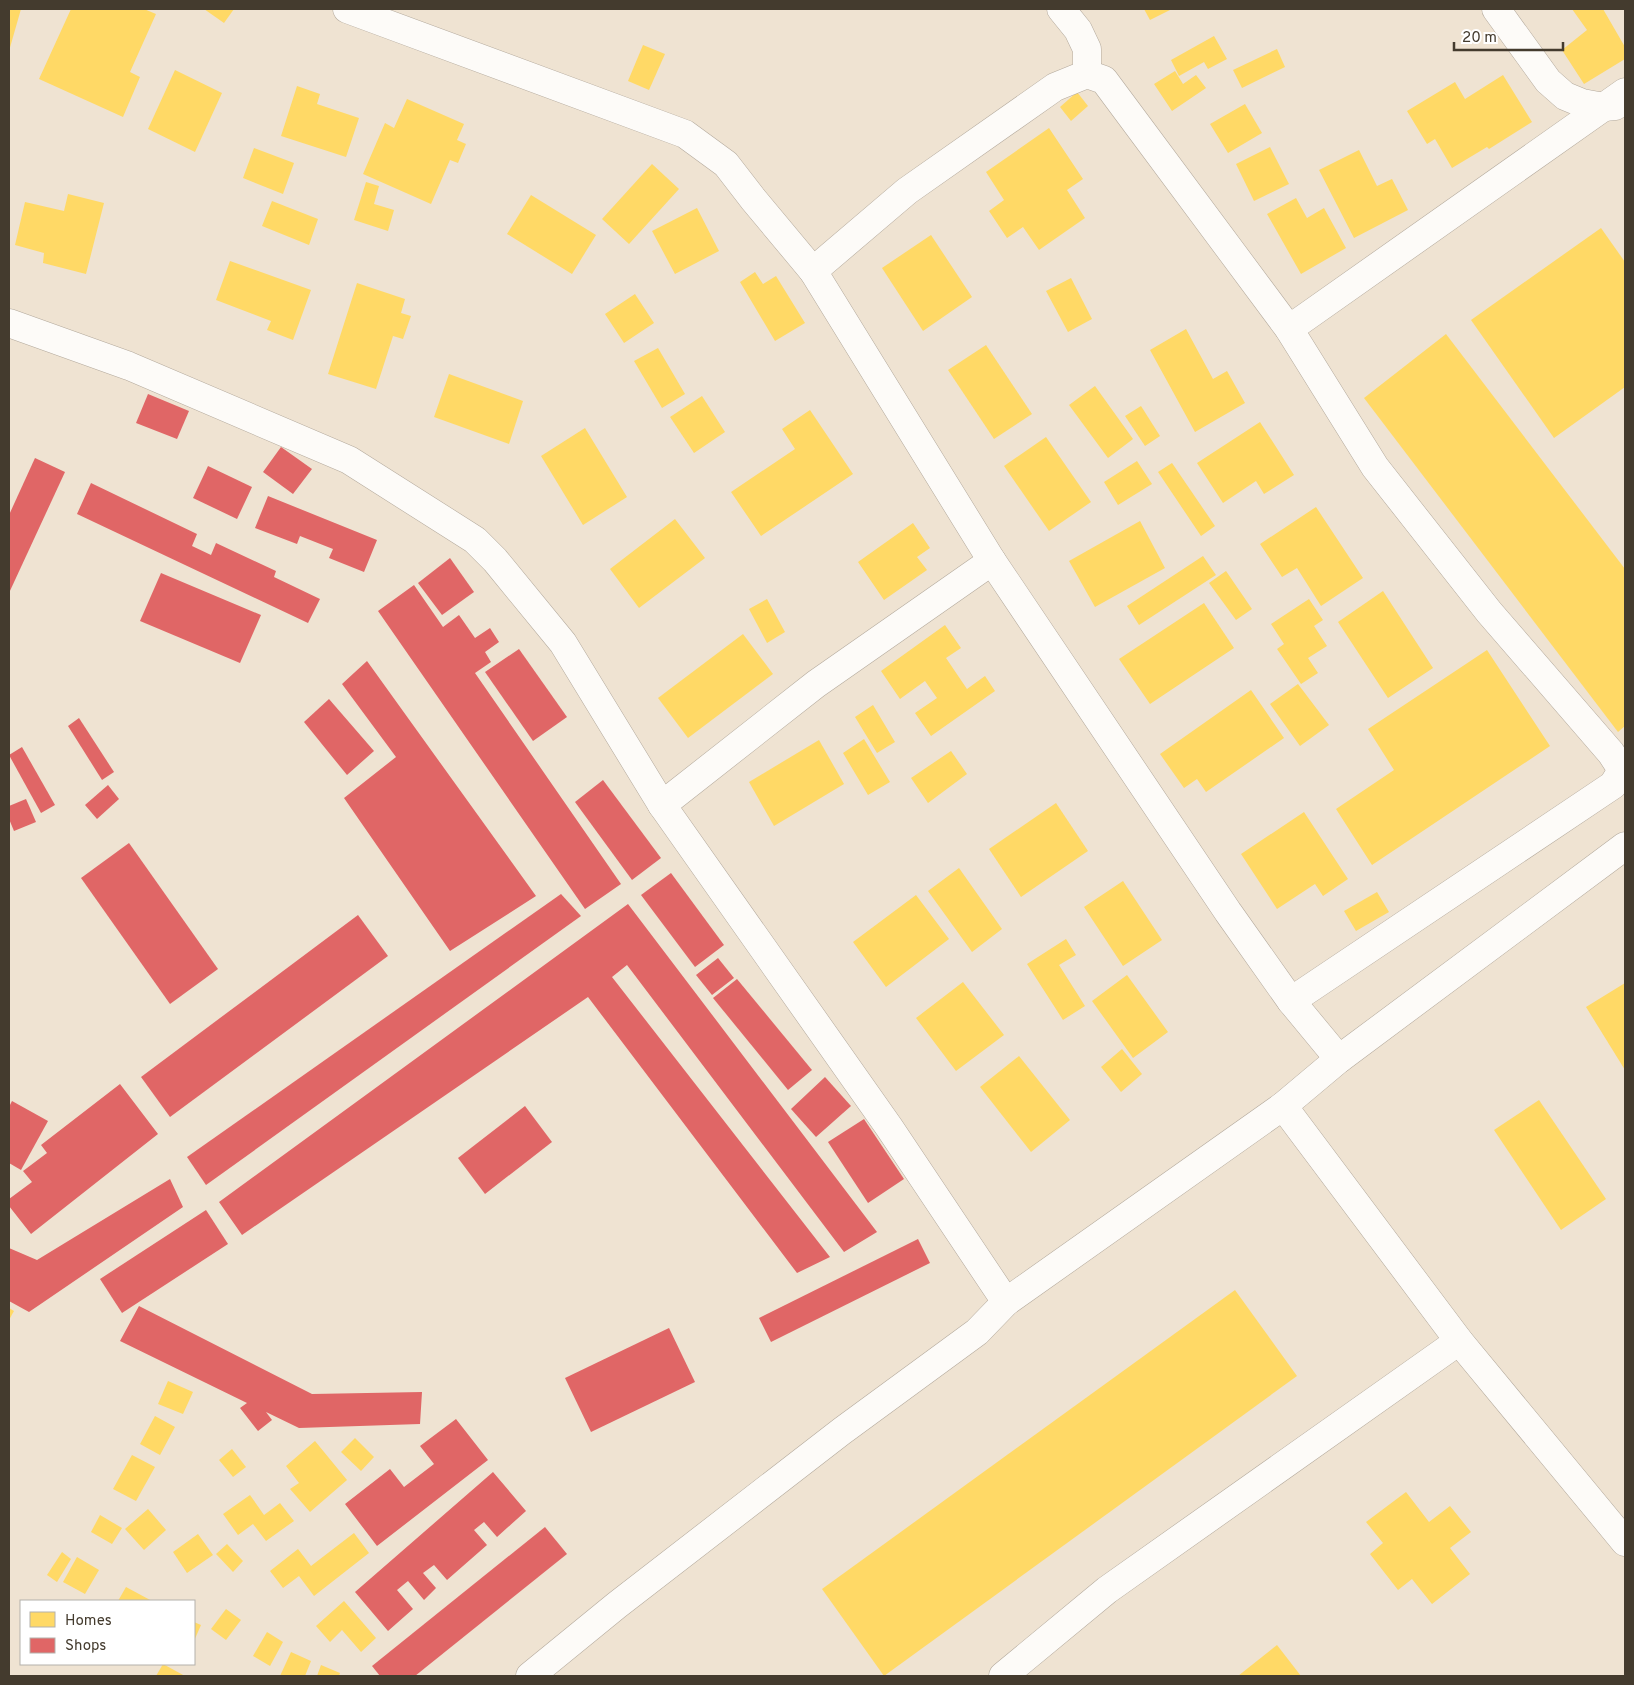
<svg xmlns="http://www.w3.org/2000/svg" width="1634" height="1685" font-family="Overpass,sans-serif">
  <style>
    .homes { fill: #ffd966 }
    .shops { fill: #e06666 }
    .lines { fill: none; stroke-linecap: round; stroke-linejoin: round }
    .minor-casing { stroke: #b3a99c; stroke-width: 29 }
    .tertiary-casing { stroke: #b3a99c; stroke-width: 29 }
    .minor { stroke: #fdfbf8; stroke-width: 28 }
    .tertiary { stroke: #fdfbf8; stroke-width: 28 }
  </style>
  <rect width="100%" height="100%" fill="#efe3d2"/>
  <g class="homes">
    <polygon points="9,9 21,9 9,51"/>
    <polygon points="71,9 144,9 156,14 130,72 140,77 123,117 39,79"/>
    <polygon points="204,9 234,9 224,23"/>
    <polygon points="1144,9 1172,9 1150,20"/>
    <polygon points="1572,9 1603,9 1625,47 1625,59 1584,84 1562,50 1587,30"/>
    <polygon points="1214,36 1227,59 1208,69 1204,62 1179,76 1171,60"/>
    <polygon points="643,45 665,54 649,90 628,81"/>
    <polygon points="1277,49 1285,67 1242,88 1233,70"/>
    <polygon points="175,70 222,93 195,152 148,129"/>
    <polygon points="1175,71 1183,84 1196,75 1206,88 1172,111 1154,84"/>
    <polygon points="1503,75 1532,122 1489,149 1487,147 1452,168 1435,139 1427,144 1407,111 1455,82 1465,99"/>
    <polygon points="297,86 320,94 317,104 359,118 346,157 281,136"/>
    <polygon points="1077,92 1088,106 1071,121 1060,107"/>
    <polygon points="407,99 464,124 457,140 466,144 458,163 450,160 431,204 363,174 385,123 394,128"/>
    <polygon points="1245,104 1262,133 1228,153 1210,124"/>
    <polygon points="1049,128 1083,179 1067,190 1085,218 1039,250 1023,227 1007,238 989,211 1004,200 986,172"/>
    <polygon points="1270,147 1289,184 1254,201 1236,164"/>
    <polygon points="254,148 294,163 283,194 243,178"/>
    <polygon points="1359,150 1377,186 1392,179 1408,210 1354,238 1319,170"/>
    <polygon points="652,164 679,189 629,244 602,219"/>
    <polygon points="366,182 379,186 374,204 394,210 388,231 354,220"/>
    <polygon points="68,194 104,203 86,274 43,263 44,253 15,245 25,202 64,211"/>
    <polygon points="531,195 596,235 572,274 507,234"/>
    <polygon points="1296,198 1307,218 1324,208 1346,248 1301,274 1267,214"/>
    <polygon points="272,201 318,219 309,245 262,226"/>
    <polygon points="697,208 719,251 675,274 652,231"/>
    <polygon points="1601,228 1625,262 1625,387 1554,438 1471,320"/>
    <polygon points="931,235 972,297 923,331 882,268"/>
    <polygon points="230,261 311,290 293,340 267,330 271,321 216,300"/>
    <polygon points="755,272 763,284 776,276 805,323 775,341 740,282"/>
    <polygon points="1071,278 1092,319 1068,332 1046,291"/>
    <polygon points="357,283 405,299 401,313 411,316 403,339 393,336 376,389 328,374"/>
    <polygon points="635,294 654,323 624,343 605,314"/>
    <polygon points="1186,329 1213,379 1227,371 1245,403 1195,432 1150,350"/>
    <polygon points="1446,334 1625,569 1625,726 1618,732 1364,398"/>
    <polygon points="986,345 1032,414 994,439 948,370"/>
    <polygon points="658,348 685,394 662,408 634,361"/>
    <polygon points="449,374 523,401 509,444 434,417"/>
    <polygon points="1095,386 1133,439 1108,458 1069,405"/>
    <polygon points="702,396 725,432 694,453 670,417"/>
    <polygon points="1141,406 1160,436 1145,446 1125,416"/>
    <polygon points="810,410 853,474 761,536 731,492 795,449 782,429"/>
    <polygon points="1260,422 1294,475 1264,494 1256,481 1223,503 1197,463"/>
    <polygon points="585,428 627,497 583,525 541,456"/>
    <polygon points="1046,437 1091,502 1049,531 1004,466"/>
    <polygon points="1137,461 1152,484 1118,505 1104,482"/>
    <polygon points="1172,463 1215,526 1201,536 1158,472"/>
    <polygon points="1316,507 1363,578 1321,606 1297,568 1282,577 1260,544"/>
    <polygon points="675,519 705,558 639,608 610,569"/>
    <polygon points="1140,521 1165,568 1095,607 1069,561"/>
    <polygon points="913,523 930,548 917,557 927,570 884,600 858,562"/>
    <polygon points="1203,556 1216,575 1139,625 1127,606"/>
    <polygon points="1226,571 1252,609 1236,620 1209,583"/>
    <polygon points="1383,591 1433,668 1388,698 1338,622"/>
    <polygon points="767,599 785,632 767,643 749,609"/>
    <polygon points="1309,599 1323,620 1314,626 1327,646 1308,658 1318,673 1301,684 1277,649 1284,644 1271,624"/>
    <polygon points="1204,603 1234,648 1150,704 1119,659"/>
    <polygon points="945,625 961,648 946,658 967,689 985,676 995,691 931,736 915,713 937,698 925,681 900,699 881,671"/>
    <polygon points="743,634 773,674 688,738 658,698"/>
    <polygon points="1487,650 1550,746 1372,865 1336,809 1394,770 1368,729"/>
    <polygon points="1298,684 1329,725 1300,746 1270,704"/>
    <polygon points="1251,690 1284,738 1206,792 1197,779 1184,788 1160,754"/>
    <polygon points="873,705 895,742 877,753 855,717"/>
    <polygon points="864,739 890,782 868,795 843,753"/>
    <polygon points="819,740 844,784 774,826 749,782"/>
    <polygon points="951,751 967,774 928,803 911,778"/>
    <polygon points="1056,803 1088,851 1021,897 989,849"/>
    <polygon points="1304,812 1348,879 1323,896 1315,884 1277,909 1241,854"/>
    <polygon points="959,868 1002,929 972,952 928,891"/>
    <polygon points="1123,881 1162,940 1123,966 1084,907"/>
    <polygon points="1377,892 1389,912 1356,931 1344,911"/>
    <polygon points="916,895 949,939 886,987 853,942"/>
    <polygon points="1066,939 1076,955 1059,965 1085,1006 1063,1020 1027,964"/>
    <polygon points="1127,975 1168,1032 1133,1058 1092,1001"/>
    <polygon points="963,982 1004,1035 956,1071 916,1018"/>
    <polygon points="1625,983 1625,1070 1586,1007"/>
    <polygon points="1122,1049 1142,1074 1121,1092 1101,1067"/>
    <polygon points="1019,1056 1070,1120 1031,1152 980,1087"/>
    <polygon points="1539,1100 1606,1199 1561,1230 1494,1130"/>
    <polygon points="1235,1290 1297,1376 884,1676 822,1589"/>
    <polygon points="9,1308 14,1311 9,1320"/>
    <polygon points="168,1381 193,1392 183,1414 158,1404"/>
    <polygon points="155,1416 175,1427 160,1455 140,1444"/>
    <polygon points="355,1438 374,1457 361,1471 341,1452"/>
    <polygon points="315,1441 347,1480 310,1512 290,1489 299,1483 286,1466"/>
    <polygon points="232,1449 246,1467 233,1477 219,1460"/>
    <polygon points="132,1455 155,1467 136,1501 113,1489"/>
    <polygon points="1406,1492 1429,1522 1450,1506 1471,1532 1450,1548 1470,1574 1432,1604 1412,1579 1398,1590 1370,1554 1383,1543 1366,1522"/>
    <polygon points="250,1495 264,1515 280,1503 294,1521 266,1541 253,1524 238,1535 223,1514"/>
    <polygon points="148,1509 166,1530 144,1550 125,1529"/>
    <polygon points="100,1515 122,1528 112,1544 91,1532"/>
    <polygon points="354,1533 369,1553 314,1596 299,1576 283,1588 270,1571 298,1549 311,1566"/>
    <polygon points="198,1534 213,1555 187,1573 173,1552"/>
    <polygon points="227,1544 243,1561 233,1572 216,1554"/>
    <polygon points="62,1552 71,1559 57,1582 47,1575"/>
    <polygon points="77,1557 99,1570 85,1594 63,1582"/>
    <polygon points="126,1587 152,1601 118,1601"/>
    <polygon points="344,1601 376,1638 361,1652 342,1630 330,1642 316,1626"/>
    <polygon points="226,1609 241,1620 226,1640 211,1629"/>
    <polygon points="194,1622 201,1625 194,1641"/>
    <polygon points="267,1632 283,1642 270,1666 253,1656"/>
    <polygon points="1277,1645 1301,1676 1238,1676"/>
    <polygon points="291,1652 311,1661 305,1676 280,1676"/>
    <polygon points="163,1664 185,1676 156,1676"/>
    <polygon points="321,1665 340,1673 339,1676 317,1676"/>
  </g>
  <g class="shops">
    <polygon points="148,394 189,411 177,439 136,423"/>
    <polygon points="281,447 312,469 293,494 263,472"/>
    <polygon points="35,458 65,472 9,593 9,515"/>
    <polygon points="208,466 252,487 237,519 193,498"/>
    <polygon points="91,483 197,534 192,546 211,555 216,543 276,571 274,577 320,599 308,623 77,514"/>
    <polygon points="268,496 377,540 364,572 329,558 333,549 300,536 297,544 255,528"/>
    <polygon points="450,558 474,592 442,615 418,583"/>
    <polygon points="161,573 261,615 240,663 140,621"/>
    <polygon points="414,585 443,627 459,615 475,638 490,628 499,642 485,652 491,662 475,673 621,884 585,909 378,611"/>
    <polygon points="519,649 567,717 533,741 485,672"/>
    <polygon points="367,661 536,896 450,951 344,798 396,757 342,684"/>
    <polygon points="329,699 374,751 347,775 304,722"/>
    <polygon points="79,718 114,772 102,780 68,726"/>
    <polygon points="22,747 55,805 41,813 9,755"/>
    <polygon points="603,780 661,858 632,880 575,802"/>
    <polygon points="108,785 119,799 97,819 85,805"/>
    <polygon points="26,799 36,822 14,831 9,819 9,806"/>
    <polygon points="129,843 218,969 170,1004 81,878"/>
    <polygon points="671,873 724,945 695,967 641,895"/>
    <polygon points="561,894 581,916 206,1185 187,1157"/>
    <polygon points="628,904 877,1232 844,1252 627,965 612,977 830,1257 797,1273 588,997 242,1235 219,1202"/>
    <polygon points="358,915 388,956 170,1117 141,1077"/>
    <polygon points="718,958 734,978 712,995 696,975"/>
    <polygon points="737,979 812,1070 788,1090 713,998"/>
    <polygon points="825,1077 851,1106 816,1137 791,1109"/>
    <polygon points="120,1084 158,1134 31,1234 9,1206 9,1199 32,1182 23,1171 47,1153 41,1145"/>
    <polygon points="12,1101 48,1121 21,1170 9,1163 9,1107"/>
    <polygon points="525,1106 552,1142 485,1194 458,1158"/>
    <polygon points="864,1119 904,1179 868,1203 828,1142"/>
    <polygon points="170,1179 183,1207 29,1312 9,1301 9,1248 37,1260"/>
    <polygon points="206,1210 228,1244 122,1313 100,1279"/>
    <polygon points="918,1239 930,1263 771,1342 759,1318"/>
    <polygon points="139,1306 312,1394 422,1392 420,1424 299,1428 266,1412 272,1420 258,1431 240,1408 247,1403 120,1341"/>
    <polygon points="669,1328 695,1382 591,1432 565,1378"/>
    <polygon points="456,1419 488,1460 377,1546 345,1504 390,1469 404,1487 434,1464 420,1446"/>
    <polygon points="493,1472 526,1511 497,1537 484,1522 474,1530 487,1545 447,1580 434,1565 423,1573 436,1588 424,1600 408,1581 397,1590 413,1609 388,1631 355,1592"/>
    <polygon points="545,1527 567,1554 415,1676 380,1676 372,1666"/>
  </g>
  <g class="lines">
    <defs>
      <g id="minor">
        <polyline points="347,9 685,134 726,164 753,199 813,271 992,561 1228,912 1291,1001 1339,1059"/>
        <polyline points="1061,9 1078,30 1087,49 1087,74"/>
        <polyline points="1496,9 1548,81 1565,96 1582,103 1604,107 1615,106"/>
        <polyline points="813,271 907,191 1055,87 1087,74 1104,80 1289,329 1375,467 1489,612 1611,753 1622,770 1613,785 1291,1001"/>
        <polyline points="9,323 129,366 349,460 475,540 495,560 563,643 662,805 889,1127 1006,1302"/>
        <polyline points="1289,329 1625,92"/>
        <polyline points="662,805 816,684 992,561"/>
        <polyline points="1283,1106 1459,1341 1625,1542"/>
        <polyline points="1003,1676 1107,1590 1459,1341"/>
      </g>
      <polyline id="tertiary" points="530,1676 617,1605 842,1431 977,1332 1006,1302 1283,1106 1339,1059 1625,846"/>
    </defs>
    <use href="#minor" class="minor-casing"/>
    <use href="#tertiary" class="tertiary-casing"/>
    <use href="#minor" class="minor"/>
    <use href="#tertiary" class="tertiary"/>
  </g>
  <rect width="1634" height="1685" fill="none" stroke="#443b2e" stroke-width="20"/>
  <rect x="20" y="1600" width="175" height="65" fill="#ffffff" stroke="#b4b1ab"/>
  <rect x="30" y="1612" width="25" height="15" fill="#ffd966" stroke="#b4b1ab"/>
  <text x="65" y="1625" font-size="15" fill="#443b2e">Homes</text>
  <rect x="30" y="1638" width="25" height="15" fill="#e06666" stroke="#b4b1ab"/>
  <text x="65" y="1650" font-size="15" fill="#443b2e">Shops</text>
  <path d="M1454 42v8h109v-8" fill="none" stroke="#443b2e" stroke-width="2.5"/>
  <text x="1462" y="42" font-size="15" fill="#443b2e" stroke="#ffffff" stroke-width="4" paint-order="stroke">20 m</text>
</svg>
